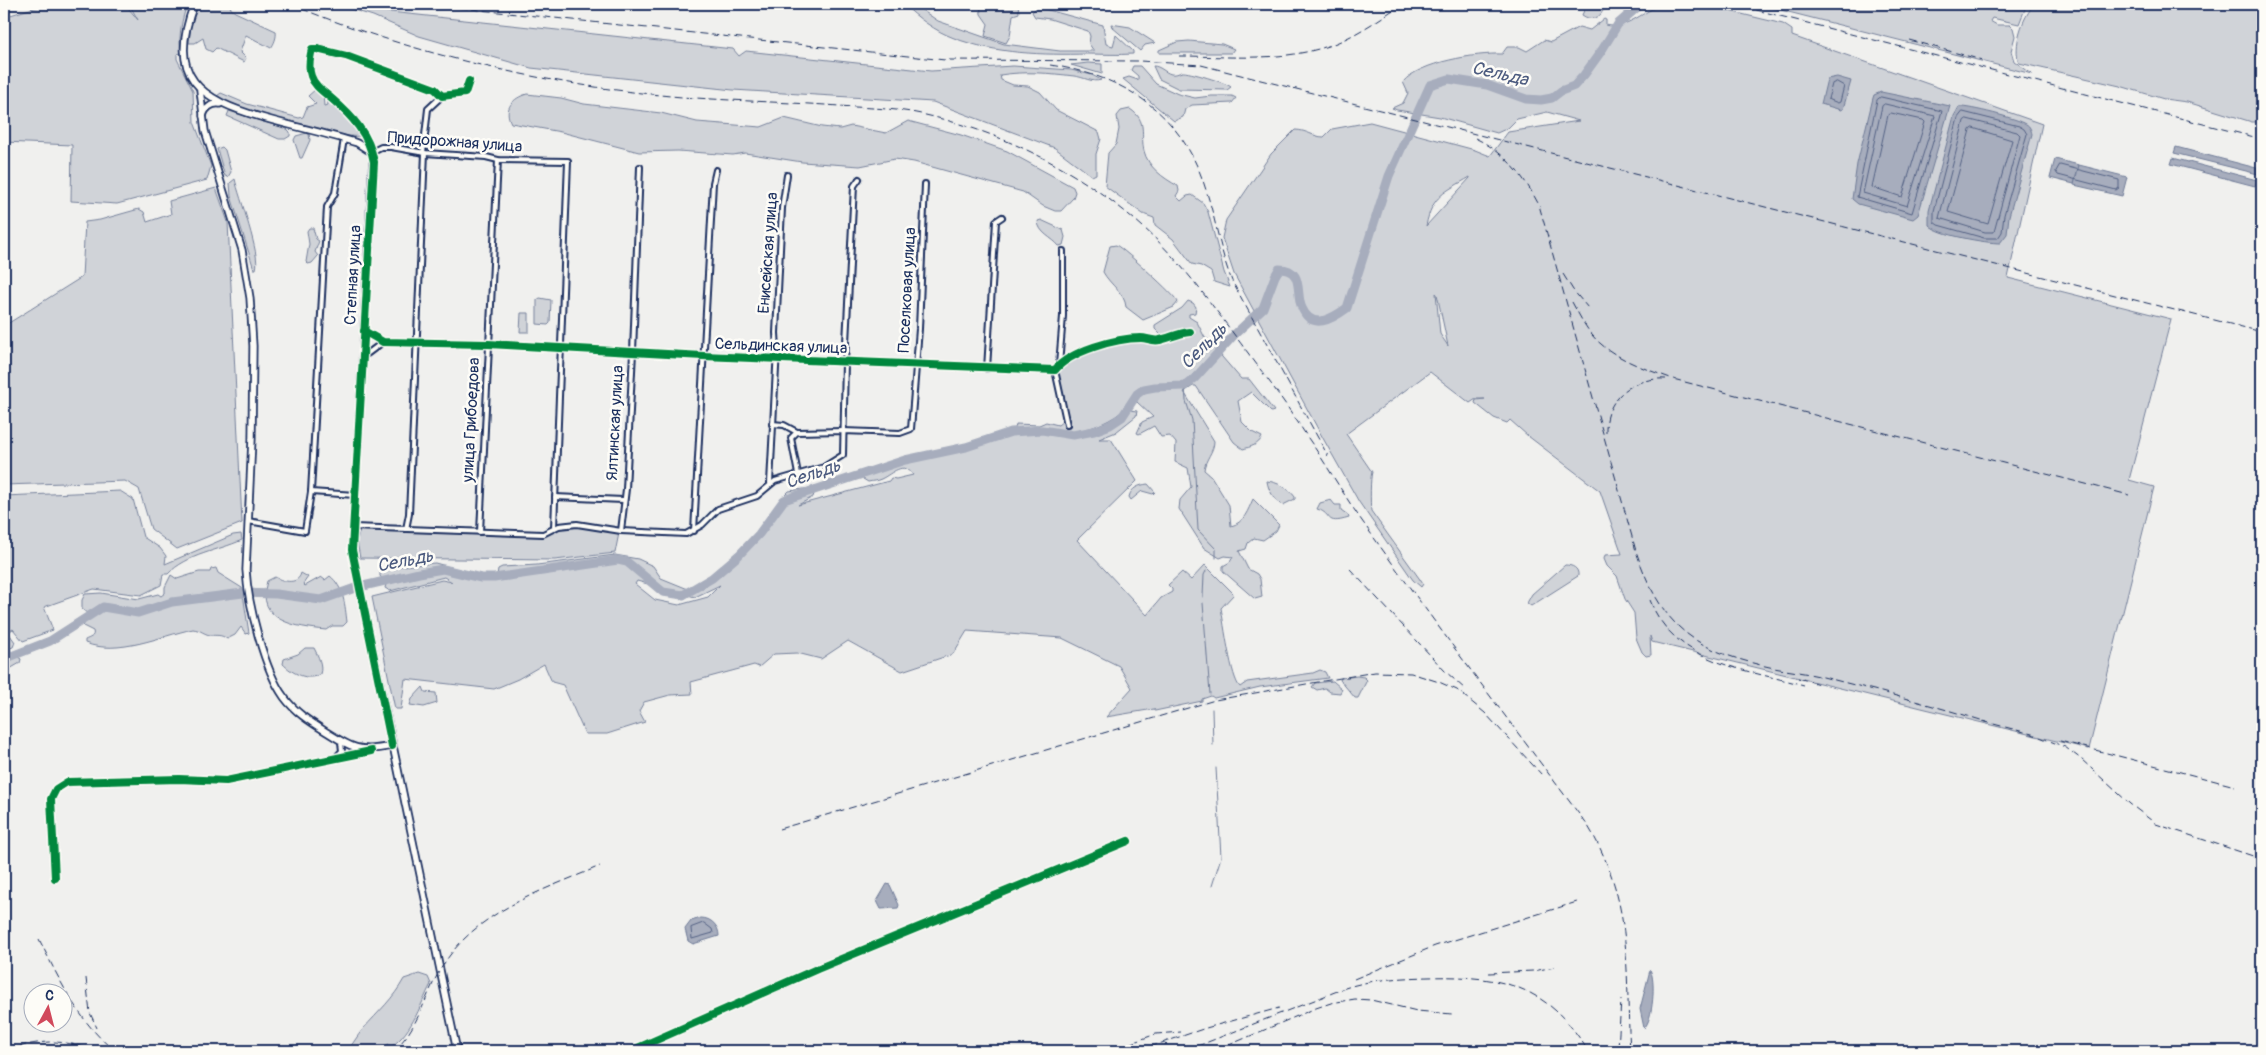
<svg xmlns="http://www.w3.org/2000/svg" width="2266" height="1055" font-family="Pangolin,sans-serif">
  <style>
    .green { fill: #d0d3d8; stroke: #76819b; fill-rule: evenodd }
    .water { fill: #a7adbd; stroke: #6f7b97 }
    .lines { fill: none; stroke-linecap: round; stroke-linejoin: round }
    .shore { stroke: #536184; stroke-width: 1 }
    .stream { stroke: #6f7b97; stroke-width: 1 }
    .river { stroke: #a7adbd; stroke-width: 9 }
    .street-casing { stroke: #1b2f5e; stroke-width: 8 }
    .secondary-casing { stroke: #1b2f5e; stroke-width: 9 }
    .street { stroke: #fdfcf7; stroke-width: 4 }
    .secondary { stroke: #fdfcf7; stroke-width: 5.5 }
    .rail { stroke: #1b2f5e; stroke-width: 1; stroke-dasharray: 8 4; stroke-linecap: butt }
    .cycleway-casing { stroke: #fdfcf7; stroke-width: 11 }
    .cycleway { stroke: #00873e; stroke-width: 8 }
    .labels { text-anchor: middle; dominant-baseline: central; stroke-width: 5; stroke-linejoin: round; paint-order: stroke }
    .street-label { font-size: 16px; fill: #1b2f5e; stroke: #fdfcf7 }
    .water-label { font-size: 18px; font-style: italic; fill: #4c5b7f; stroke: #fdfcf7 }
  </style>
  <rect width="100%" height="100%" fill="#f0f0ee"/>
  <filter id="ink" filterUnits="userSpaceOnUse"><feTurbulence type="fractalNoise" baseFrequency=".02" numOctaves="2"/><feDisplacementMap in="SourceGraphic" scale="10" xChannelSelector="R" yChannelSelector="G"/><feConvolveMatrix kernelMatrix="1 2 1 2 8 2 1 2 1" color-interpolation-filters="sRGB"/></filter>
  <g filter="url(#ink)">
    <g class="green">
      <path d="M46,4H125L138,20L129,4H187C182,20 178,35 181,53L177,54V59L193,91L194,122L211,166L207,180L117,204L71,201L72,145L4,142V17Z"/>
      <path d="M199,4H230L231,9L235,12L276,31C277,37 274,44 271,48L246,35L240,52L246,58L244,62L216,48L212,52L206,49L203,38L195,43H189L191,25Z"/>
      <path d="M903,4H913L938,21L1004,44L1060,51H1094L1089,44L1090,36L1088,31L1050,19L1035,17L1032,12L1037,7L1103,25L1106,44L1113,46L1116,35L1133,51V54C1118,55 1102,54 1087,54C1043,55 996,54 954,38C935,31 918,18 903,4Z"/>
      <polygon points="980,4 1018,4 1019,13 1013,15 1010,36 1006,43 985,36 988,24 981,14"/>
      <path d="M1592,4H1609L1611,9L1603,10C1600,19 1590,21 1582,15L1585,8Z"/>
      <path d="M1673,4H1700L1783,24L1792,30V36L2042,124L2008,278L2171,319L2129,480L2154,487L2089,749L1652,642L1650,636L1651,655L1646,656L1642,652L1636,638L1634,613L1625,599L1617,576L1607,566L1604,559L1605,555L1622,554L1600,491L1528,436L1510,420L1507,423L1494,418L1475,403L1476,400L1485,399H1476L1470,403L1430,372L1346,434L1372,472C1370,478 1370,503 1371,511L1419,578L1423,584L1421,587L1413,580L1359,502L1324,440L1234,274L1222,238L1226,220L1271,154L1295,130C1307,130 1313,137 1324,137L1332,129L1370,122L1475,150L1490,156L1508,132L1579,121L1547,112L1517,119L1508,128L1497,133L1440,117L1397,110L1392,108L1403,103L1408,93L1403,82C1419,62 1477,53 1502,54L1507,47H1519L1527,51L1544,40L1551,42L1579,27L1590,30L1604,19L1606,20V25C1622,30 1640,15 1654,8C1659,5 1667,5 1673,4ZM1470,177V178L1426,226C1432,195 1445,192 1470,177ZM1436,293L1437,294L1448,346L1440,334Z"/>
      <polygon points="1757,4 2027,4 2019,24 1992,18 1990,21 1997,25 2010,25 2013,28 2015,36 2011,51 2014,61 2032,74"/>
      <path d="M2035,4H2262V56H2260L2262,58V119L2260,122H2252L2187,102L2164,99L2120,86L2019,63C2013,46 2022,17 2035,4Z"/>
      <path d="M344,7L733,49L739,56L746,51L931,71L1013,66L1071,70L1092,75L1101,80C1092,83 1084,77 1074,76C1050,73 1024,71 1000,75L1001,80L1013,85L1028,86L1040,92L1056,110L1099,132L1101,139L1096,154V174L1092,176L1055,148L933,102L733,90L531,68L419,36L373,16Z"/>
      <polygon points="1111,24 1130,27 1155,43 1145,45 1140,51 1112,27"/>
      <polygon points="1189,41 1222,44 1234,49 1231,53 1159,53 1159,50 1177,42"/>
      <polygon points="1088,63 1102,64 1102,74 1071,65"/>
      <polygon points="1133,66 1140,66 1156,84 1178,94 1195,98 1211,96 1232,96 1236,98 1232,103 1192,105 1185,109 1183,117 1174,121 1123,79 1129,77 1138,80 1138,76 1131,70"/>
      <path d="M1153,66C1160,66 1164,72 1171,74C1176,75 1178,73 1182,72C1188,71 1227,83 1231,87L1227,90L1179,89L1159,79Z"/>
      <path d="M316,89L323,94L324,106L328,105L327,97L346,113L347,119L360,125L359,136C345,140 228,107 217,96L221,93L247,104L299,118L303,117L307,107L316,104L308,96Z"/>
      <path d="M527,94L561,98L584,104L661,113L697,122L761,127L784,118L822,127L840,129L851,126L886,133L908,121L961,135L1007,151L1073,187L1075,192L1073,198L1061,211H1055L1043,206L1023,192L914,162L895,159L860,166L802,162L745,153L733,155L678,151L639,152L561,132L511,123C503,108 513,98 527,94Z"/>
      <path d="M1130,109C1148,121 1140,134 1144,151C1148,167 1163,178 1178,186L1179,191L1176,196L1181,201L1187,196L1192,195L1203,203L1208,212L1224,272L1230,287L1214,282L1211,272L1201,266L1192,264L1173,239L1155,225L1154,218L1143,214L1105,186L1108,153L1116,144L1119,129L1117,116L1121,111Z"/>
      <polygon points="229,111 287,129 290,132 290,136 285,139 279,139 227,116"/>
      <polygon points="307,133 309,134 310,140 302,158 300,158 294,140 296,136"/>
      <polygon points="222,147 225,150 231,172 228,177 225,176 217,149"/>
      <path d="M235,179C239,197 261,255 256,269H254L231,196L230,183Z"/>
      <polygon points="216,188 228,222 242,523 177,549 151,529 139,489 125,481 4,485 5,365 4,326 82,277 85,222 100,220 139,209 144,212 147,222 171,214 169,201"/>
      <path d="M1041,220L1063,230L1065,237L1063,245L1059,246C1053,238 1038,233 1038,221Z"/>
      <polygon points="309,228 313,228 316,239 319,241 315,252 318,256 312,263 308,264 306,262 309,244 307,231"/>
      <path d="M1116,245C1125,250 1176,296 1178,302L1174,307L1143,320L1126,307C1125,293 1110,285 1103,272L1110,246Z"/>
      <polygon points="540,298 551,300 550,323 548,325 537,324 537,300"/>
      <path d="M1188,301L1193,303L1196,307L1195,313L1189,314V317L1197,322L1205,338L1213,342L1222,357L1241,379H1249L1274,411L1271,412L1251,392L1238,401L1242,422L1252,432L1262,437C1259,445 1250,447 1243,449L1234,442L1196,386H1193L1184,392L1214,441C1214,452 1205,459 1204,470L1211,476L1229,505L1231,526C1244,523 1248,510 1253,499L1279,525L1276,531L1263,540L1254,538L1248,543L1246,549L1239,551L1248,569L1257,574L1260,579L1262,597L1255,599L1223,571V566L1230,562L1233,557L1225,556L1220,558L1204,548L1179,509L1180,500L1191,487L1188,468L1175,462L1176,443L1170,436L1161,437L1154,426L1139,434L1137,433L1142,422L1153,417L1137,402H1130C1122,416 1098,427 1082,430C1099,433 1117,423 1129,410L1137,411L1136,416L1116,432L1099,439H1111L1137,481L1077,540L1147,615L1161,598L1172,592V589L1168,585L1182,572L1191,580L1205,565L1234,594L1221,608C1224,623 1231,679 1240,687L1247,682L1313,673L1320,670L1325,672L1328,678L1260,687L1214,698L1211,696L1202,699V701L1155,711L1154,709L1106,717L1132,688L1119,666L1062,638L967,631L953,654L902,671L848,641L821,659L797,653L774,654L759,667L754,665L691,682L692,694L670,695L644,702L639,711L645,722L607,734H585L563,685L552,682L544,664L518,679L494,689L405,679L401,709H395L372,597L442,580L452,582L444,577L390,591L385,588L386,584L380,576V568L435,563L484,576L497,575L498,569L502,567L537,565L615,555L638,559L653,566L661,578L688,589L708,577L744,547L776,516L785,495L789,491L811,488L814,494L813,497L798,505L889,481L891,478L896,479L913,475C903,460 892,474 881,479C877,481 872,481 868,482L863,479L866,472L905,460L966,447L1011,432L1015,429L1016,424L1039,425L1046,422L1058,425L1063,421L1069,424C1065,410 1055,381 1059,368C1080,353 1114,342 1139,339C1152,338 1155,345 1169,339L1163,337L1155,329V325L1182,308ZM637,581L695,597L720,585L708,597L679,605L655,600L635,584Z"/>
      <polygon points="521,313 529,313 529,332 520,332"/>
      <path d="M1267,481C1277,482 1289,488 1295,497V499L1283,505C1275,501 1268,490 1267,481Z"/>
      <path d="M1148,484L1155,492L1153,494L1142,491L1131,500L1129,497C1131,488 1139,485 1148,484Z"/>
      <path d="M120,491L133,499L143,537L160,548L166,556L165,564L233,535L241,534L242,540C218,551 187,554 168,574H163L161,585L141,595L94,589L44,607L53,630L23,641L13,629L4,634V496Z"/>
      <path d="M1331,500L1335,505H1341V510L1348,515L1349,518C1323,526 1334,514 1317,509L1320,503Z"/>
      <polygon points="562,527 587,527 619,533 615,553 555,560 360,558 357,541 360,529 545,535"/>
      <path d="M1565,565C1572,565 1579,568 1578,576L1531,606L1527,603L1532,594Z"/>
      <path d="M216,568L218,573L242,588L249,633L246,634L241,627L235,635L227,639C221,634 217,636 210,635C204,634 201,630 193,629C160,636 118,656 85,643V640C89,638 95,637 93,631L83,626L89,615L82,609V600L85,594L101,593L139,599L158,594L161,596L165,593V587L171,575L177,579L199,572H210L211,569Z"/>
      <path d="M301,573L308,577L303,584L305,586L321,577L325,580L330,576C344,587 345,606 347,622L343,626H332L326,630C297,627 255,622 267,581L275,577C284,582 298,585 301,573Z"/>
      <polygon points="10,635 15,642 13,647 10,648 11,652 21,659 20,663 8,670 4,669 4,638"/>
      <path d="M305,648H314C318,656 323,665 320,674C308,682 292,673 283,664L284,659L298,654Z"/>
      <polygon points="1357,676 1364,677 1367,680 1358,698 1355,698 1340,680 1341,678"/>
      <polygon points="1333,681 1342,689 1340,693 1330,692 1325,688 1317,690 1312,687 1315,683"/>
      <polygon points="423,687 425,692 436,693 437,703 424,707 410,705 412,699"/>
      <path d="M419,974L428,977L431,984C419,1007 411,1036 387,1049L389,1044L374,1051H347C353,1044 357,1036 363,1029C379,1011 393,999 404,979Z"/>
    </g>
    <g class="water">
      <polygon points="1837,77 1851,81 1843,109 1841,110 1821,104 1827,79"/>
      <polygon points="1881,92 1950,106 1918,215 1913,219 1858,204 1852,199 1857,164 1873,98 1874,95"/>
      <path d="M1959,107C1968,106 2019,119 2026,124C2030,126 2031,130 2032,134L2009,216L2007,234L2000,243C1986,243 1938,235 1929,225V210L1954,116Z"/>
      <polygon points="2176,147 2260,169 2258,174 2174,153"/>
      <polygon points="2173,158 2257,180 2255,186 2171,164"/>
      <polygon points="2055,159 2079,165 2074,184 2050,178"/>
      <polygon points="2079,165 2127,177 2122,196 2074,185"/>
      <polygon points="887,884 890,885 899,905 898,908 881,909 877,901"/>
      <path d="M701,918C711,918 719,926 719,936L693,944L688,941L685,929L691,921Z"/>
      <path d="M1650,970C1656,979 1653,1021 1644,1028L1640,1009Z"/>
    </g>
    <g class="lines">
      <g class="shore">
        <polygon points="1837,82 1844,86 1840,102 1838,103 1828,99 1832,84"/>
        <polygon points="1881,97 1942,111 1912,213 1857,197 1877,100"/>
        <polygon points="1885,104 1935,116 1907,206 1863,193 1882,106"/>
        <polygon points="1963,112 2019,126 2024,129 2027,134 2004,215 2002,232 1998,238 1984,238 1938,225 1934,222 1934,211 1958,118"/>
        <polygon points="1891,113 1923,120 1925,122 1902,197 1872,187 1888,115"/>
        <polygon points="1967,119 2017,132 2020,135 1994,232 1985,232 1939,218 1964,121"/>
        <polygon points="1973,128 2012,140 1988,224 1948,212 1970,130"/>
        <polygon points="2060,165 2119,180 2119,188 2116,190 2058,175 2056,172"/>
        <polygon points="704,923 712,929 713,933 692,939 691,928"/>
      </g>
      <g class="stream">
        <polyline points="1185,386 1186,401 1192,420 1198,530 1216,549 1216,558"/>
        <polyline points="1203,597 1204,575 1206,571"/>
        <polyline points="1203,603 1210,694"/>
        <polyline points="1212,709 1213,745"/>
        <polyline points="1212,886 1221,857 1216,768"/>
      </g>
      <path class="river" d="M4,659L50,641L103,607L138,613L172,602L243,593L276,594L321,600L355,588L419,573L443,569L481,578H494L618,560L627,562L663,592L683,595L712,578L739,555L759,534L784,500L905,460L966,447L1011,432L1042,430L1073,435L1094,431L1110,425L1122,417L1137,394L1144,389L1155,387L1185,386L1195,378L1235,334L1263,308L1275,276L1279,269C1305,269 1295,294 1302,308C1312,331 1332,319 1347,308L1389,176L1430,85L1449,79L1487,85L1526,99L1541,100L1552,98L1561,91L1574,86L1584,75L1602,50L1618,24L1641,4"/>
      <defs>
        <g id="street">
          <path d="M469,81L465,93L442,96L435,89L346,56L317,49H312C302,89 332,95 355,120C363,129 367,141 371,152L381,147H391L425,153L486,157L498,160L568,161L554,528"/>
          <polyline points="423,153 428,109 442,96"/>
          <path d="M364,331L383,342L488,344L703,356L1055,370C1070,351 1116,338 1141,338C1147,338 1153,342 1160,340C1170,338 1178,333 1190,332"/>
          <polyline points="363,357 383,342"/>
          <polyline points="1059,365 1063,316 1063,251"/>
          <polyline points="987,369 996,221 1002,217"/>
          <polyline points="1055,370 1067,425"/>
          <polyline points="772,424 784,425 797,432"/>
          <polyline points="798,474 791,438 797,432 843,431 900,433 911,429 919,329 925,184"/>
          <polyline points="770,483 777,349 776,333 782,208 787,175"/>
          <polyline points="311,492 355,495"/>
          <polyline points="555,497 623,500"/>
          <polyline points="248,521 305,531 311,492 327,207 335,193 344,139"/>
          <polyline points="353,527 543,534 559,526 577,524 621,531 686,534 702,525 718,509 757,496 775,481 824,467 843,455 845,362 854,186 859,179"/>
          <polyline points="406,529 409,514 425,153"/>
          <polyline points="621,531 626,489 633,352 640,167"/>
          <polyline points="694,531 713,183 716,170"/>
          <polyline points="480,532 498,160"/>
          <polyline points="336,757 342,751 341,742"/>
          <polyline points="55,878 51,799 56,789 67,782 179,779 226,781 369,751"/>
          <polyline points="631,1051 817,969 1128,841"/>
        </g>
        <g id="secondary">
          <path d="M194,4C167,77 198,99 264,118C295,127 326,133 357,143L371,152L373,157L352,550L457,1051"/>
          <path d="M200,90L205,131L242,250L250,298L253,346L252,439L246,570C248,604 264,670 284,697C295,712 309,721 325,731C352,748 359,753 392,746"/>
          <path d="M203,116C205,108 212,103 220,104"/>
        </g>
      </defs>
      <use href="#street" class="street-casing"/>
      <use href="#secondary" class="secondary-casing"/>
      <use href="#street" class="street"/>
      <use href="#secondary" class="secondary"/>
      <g class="rail">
        <path d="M290,4C414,55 549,86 682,97C734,101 787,102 839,106C866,108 894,108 921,114C1019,135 1115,189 1180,265C1200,288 1218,313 1236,337C1261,370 1286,403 1308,438C1327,465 1343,494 1362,521C1435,624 1512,725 1588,826C1634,902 1625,968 1630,1051"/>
        <polyline points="424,4 945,60 1140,61 1201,65 2262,332"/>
        <polyline points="1733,4 2262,139"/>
        <polyline points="1909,40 1982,60"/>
        <path d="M1179,56C1231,56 1287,63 1336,43C1360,33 1381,18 1402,4"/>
        <path d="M1050,65C1126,76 1183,114 1206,190C1216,220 1220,252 1232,281L1328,456"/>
        <path d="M1475,138C1505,152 1524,176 1539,205L1636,551C1662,629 1695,651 1774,668C1790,671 1807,673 1823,677C1878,691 1933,705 1987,722"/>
        <polyline points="1563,274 1573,290 1588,308"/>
        <path d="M1572,302C1578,313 1584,325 1592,335C1611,358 1646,369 1673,379L2129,495"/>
        <path d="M1606,433C1605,398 1632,377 1666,379"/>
        <polyline points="1350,569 1445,671 1466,690"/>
        <path d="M1650,600C1673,663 1747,670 1804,685"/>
        <polyline points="1798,678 1819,684"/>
        <polyline points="1982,721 2032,734 2065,747 2081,759 2130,804 2156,824 2262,859"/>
        <polyline points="2060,741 2235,786"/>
        <polyline points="779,829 1215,700 1375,672 1411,673 1439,682 1457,690 1485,713 1542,775"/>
        <path d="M39,939C59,979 79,1023 115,1051"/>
        <polyline points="1489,973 1533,971 1555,967"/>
        <polyline points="86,978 90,1013 97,1028"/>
        <polyline points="1354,979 1435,946 1577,902"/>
        <polyline points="1618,1049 1621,1000"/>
        <path d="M7,1051C35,1040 65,1038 93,1051"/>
        <path d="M393,1051C418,1029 424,998 440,970C474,911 542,891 600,866"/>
        <polyline points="670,1051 674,1050"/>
        <polyline points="1109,1051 1156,1034 1181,1032"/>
        <polyline points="1138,1051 1206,1028 1279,1008"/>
        <path d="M1185,1051L1345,988C1373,979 1399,978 1428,977C1501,975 1548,985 1588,1051"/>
        <polyline points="1215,1051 1316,1008 1331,1003 1355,999 1371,1000 1417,1011 1452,1014"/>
      </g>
      <defs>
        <g id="cycleway">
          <path d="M364,331L383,342L488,344L703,356L1055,370C1070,351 1116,338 1141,338C1147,338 1153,342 1160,340C1170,338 1178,333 1190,332"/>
          <path d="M392,746L352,550L374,162C369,134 352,116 332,99C324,92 314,86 311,76C308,68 310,57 312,49H317L346,56L435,89L442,96L465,93L469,81"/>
          <polyline points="55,878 51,799 56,789 67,782 179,779 226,781 371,751"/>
          <polyline points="631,1051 817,969 1128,841"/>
        </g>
      </defs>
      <use href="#cycleway" class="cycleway-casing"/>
      <use href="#cycleway" class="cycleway"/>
    </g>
  </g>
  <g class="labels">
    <g class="street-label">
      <text transform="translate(455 142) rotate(4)">Придорожная улица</text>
      <text transform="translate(768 253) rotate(-86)">Енисейская улица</text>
      <text transform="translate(353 275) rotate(-87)">Степная улица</text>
      <text transform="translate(907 290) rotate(-87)">Поселковая улица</text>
      <text transform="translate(781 346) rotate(2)">Сельдинская улица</text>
      <text transform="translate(471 420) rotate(-87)">улица Грибоедова</text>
      <text transform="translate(615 423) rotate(-87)">Ялтинская улица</text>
    </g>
    <g class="water-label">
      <text transform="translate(1500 74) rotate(13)">Сельда</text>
      <text transform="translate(1204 346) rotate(-45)">Сельдь</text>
      <text transform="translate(813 474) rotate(-19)">Сельдь</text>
      <text transform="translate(405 561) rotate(-11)">Сельдь</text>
    </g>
  </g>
  <rect width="2266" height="1055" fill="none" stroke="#fdfcf7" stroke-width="20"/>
  <rect x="10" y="10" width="2246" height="1035" fill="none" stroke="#1b2f5e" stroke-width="2" filter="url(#ink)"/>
  <g transform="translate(48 1008) rotate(7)"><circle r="24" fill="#fdfcf7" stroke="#a3aaba"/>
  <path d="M0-4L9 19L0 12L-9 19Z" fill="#d1495b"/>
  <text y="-8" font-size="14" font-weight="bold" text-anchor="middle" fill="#1b2f5e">С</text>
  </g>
</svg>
